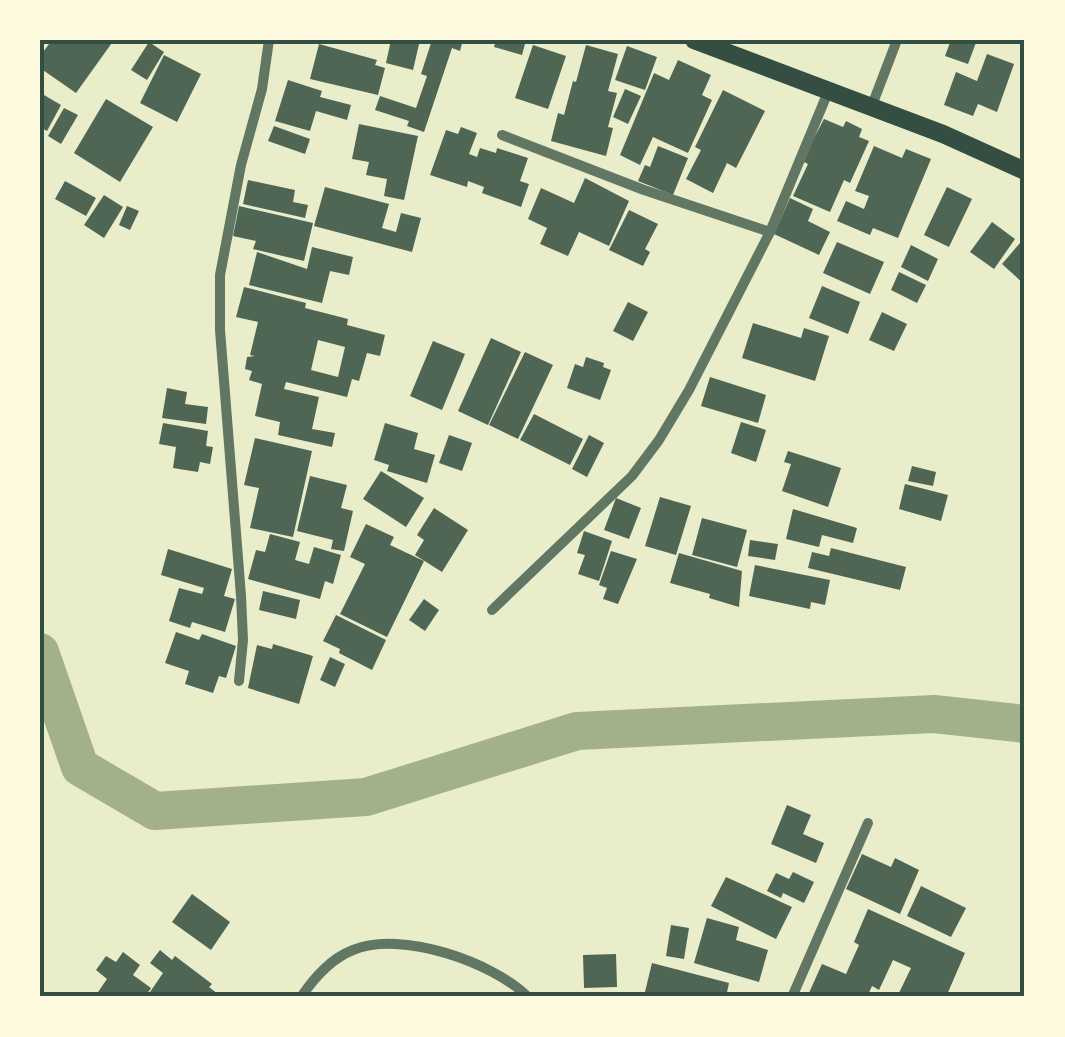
<svg xmlns="http://www.w3.org/2000/svg" width="1065" height="1037" font-family="'Golos Text',sans-serif">
  <style>
    .lines { fill: none; stroke-linecap: round; stroke-linejoin: round }
    .river { stroke: #a3b18a; stroke-width: 38 }
    .building { fill: #4f6655; fill-rule: evenodd }
    .minor { stroke: #617663; stroke-width: 10 }
    .trunk { stroke: #344e41; stroke-width: 18 }
    .neatline { fill: none; stroke: #344e41; stroke-width: 4 }
  </style>
  <rect width="100%" height="100%" fill="#e9edc9"/>
  <g class="lines">
    <polyline class="river" points="40,652 80,767 155,811 366,797 577,731 934,714 1025,724"/>
  </g>
  <g class="building">
    <polygon points="52,40 114,40 76,93 40,68 40,56"/>
    <polygon points="391,40 420,40 413,70 386,63"/>
    <polygon points="432,40 463,40 460,51 452,48 424,132 407,126 409,121 375,110 380,96 416,108 427,76 421,74"/>
    <polygon points="496,40 526,40 522,55 494,47"/>
    <polygon points="951,40 977,40 968,64 945,56"/>
    <polygon points="149,42 164,52 147,80 131,70"/>
    <polygon points="319,44 377,60 375,65 385,68 378,95 310,79"/>
    <polygon points="533,45 566,56 548,109 515,98"/>
    <polygon points="586,45 618,54 608,91 617,93 608,127 613,128 606,156 551,141 558,113 564,115 573,81 576,82"/>
    <polygon points="627,46 657,57 645,90 615,80"/>
    <polygon points="987,54 1014,64 997,112 978,104 973,116 944,105 956,72 977,81"/>
    <polygon points="164,55 201,74 177,122 140,103"/>
    <polygon points="678,60 711,75 702,95 712,100 688,153 653,137 640,165 620,155 654,73 669,80"/>
    <polygon points="288,80 322,91 320,97 351,105 347,120 316,111 310,131 275,121"/>
    <polygon points="625,89 641,96 628,124 613,117"/>
    <polygon points="723,90 765,111 736,168 727,163 713,193 686,179 701,150 695,147"/>
    <polygon points="44,95 61,105 47,131 40,127 40,103"/>
    <polygon points="106,99 153,127 120,182 74,153"/>
    <polygon points="64,108 78,115 61,144 48,136"/>
    <polygon points="824,119 843,127 846,121 862,129 859,137 869,141 850,183 844,180 830,212 793,196 808,164 802,161"/>
    <polygon points="359,124 418,136 404,200 384,196 387,179 366,175 369,162 352,159"/>
    <polygon points="274,126 310,139 305,154 268,141"/>
    <polygon points="461,127 477,133 469,154 477,157 480,148 496,153 497,148 528,158 520,181 529,184 521,207 482,193 484,187 468,181 467,187 430,175 446,130 458,134"/>
    <polygon points="658,146 688,158 673,195 638,181 645,165 650,167"/>
    <polygon points="874,146 902,158 906,149 931,159 898,238 873,228 870,235 837,221 846,201 864,209 869,196 855,191"/>
    <polygon points="585,178 629,201 609,246 579,232 568,256 540,244 547,228 528,219 541,188 574,203"/>
    <polygon points="248,180 295,190 293,202 308,205 305,218 243,204"/>
    <polygon points="65,181 96,198 86,216 55,199"/>
    <polygon points="325,187 389,204 382,228 396,232 401,213 421,218 412,252 314,226"/>
    <polygon points="947,187 972,199 949,247 924,235"/>
    <polygon points="104,195 123,207 104,238 84,225"/>
    <polygon points="790,198 813,209 808,221 830,232 819,255 774,234"/>
    <polygon points="127,206 139,211 130,230 119,225"/>
    <polygon points="239,206 313,223 304,261 253,249 256,241 233,236"/>
    <polygon points="629,210 658,224 645,249 650,252 643,266 609,250"/>
    <polygon points="992,222 1015,239 994,269 970,252"/>
    <polygon points="837,242 884,262 870,294 823,273"/>
    <polygon points="1020,243 1025,248 1025,285 1002,264"/>
    <polygon points="911,245 938,259 928,281 901,267"/>
    <polygon points="312,247 353,257 349,275 330,271 322,303 249,285 257,252 307,269"/>
    <polygon points="899,272 926,285 917,303 891,290"/>
    <polygon points="822,286 860,302 848,334 809,318"/>
    <path d="M244,287L306,303L305,308L348,319L347,325L385,335L380,356L367,353L359,381L352,379L347,397L286,382L284,389L319,397L312,429L335,433L332,447L278,435L280,422L255,416L262,384L249,380L252,371L245,369L247,357L255,356L250,355L258,322L236,317ZM318,340L345,347L338,377L311,370Z"/>
    <polygon points="628,302 648,312 633,341 613,331"/>
    <polygon points="882,312 907,324 894,351 869,340"/>
    <polygon points="753,323 801,338 804,328 829,336 815,381 742,358"/>
    <polygon points="491,338 521,352 488,425 458,411"/>
    <polygon points="433,341 465,354 442,410 410,396"/>
    <polygon points="525,352 553,365 518,439 489,425"/>
    <polygon points="586,357 604,363 603,367 611,370 600,400 567,388 575,364 583,367"/>
    <polygon points="710,377 766,395 758,423 701,406"/>
    <polygon points="167,388 187,392 185,404 208,407 206,424 162,418"/>
    <polygon points="534,414 583,439 570,465 520,440"/>
    <polygon points="741,422 766,430 756,462 731,453"/>
    <polygon points="163,423 208,431 206,446 213,447 210,464 200,462 198,472 173,468 176,447 159,444"/>
    <polygon points="385,423 418,433 414,449 435,455 427,483 387,471 389,465 374,460"/>
    <polygon points="449,435 472,443 462,471 439,463"/>
    <polygon points="589,435 604,443 587,477 572,469"/>
    <polygon points="255,438 312,451 293,537 250,528 259,488 244,485"/>
    <polygon points="788,451 841,468 828,507 782,491 791,464 784,462"/>
    <polygon points="912,466 936,472 933,486 908,481"/>
    <polygon points="381,471 424,498 406,527 363,499"/>
    <polygon points="310,476 347,485 341,508 353,511 344,551 331,549 333,540 297,531"/>
    <polygon points="905,484 948,495 941,521 899,509"/>
    <polygon points="660,497 691,506 676,555 645,546"/>
    <polygon points="616,498 641,508 629,539 604,530"/>
    <polygon points="434,508 468,530 442,572 415,555 424,540 417,535"/>
    <polygon points="793,509 857,528 853,543 822,535 819,547 786,539"/>
    <polygon points="702,518 747,530 737,567 692,555"/>
    <polygon points="366,524 394,537 390,545 424,561 387,637 340,614 365,564 350,557"/>
    <polygon points="584,531 612,541 599,581 578,574 585,555 577,553"/>
    <polygon points="270,534 300,542 295,560 309,564 314,547 341,555 333,584 325,581 320,599 248,579 256,550 265,552"/>
    <polygon points="750,540 778,544 775,560 748,556"/>
    <polygon points="831,548 906,567 900,590 808,568 812,552 829,556"/>
    <polygon points="168,549 232,569 224,596 235,599 225,632 192,622 190,628 169,621 179,588 202,594 204,588 161,575"/>
    <polygon points="611,551 637,559 618,604 603,599 607,588 599,585"/>
    <polygon points="679,553 742,571 739,607 709,598 710,594 670,583"/>
    <polygon points="755,565 830,580 825,605 811,602 810,609 749,596"/>
    <polygon points="263,591 300,600 296,619 259,610"/>
    <polygon points="424,599 439,610 425,631 409,620"/>
    <polygon points="336,615 386,640 372,670 339,653 340,649 323,641"/>
    <polygon points="176,632 199,640 202,634 236,646 226,678 219,676 213,693 185,684 189,671 165,663"/>
    <polygon points="273,644 313,656 299,704 248,688 257,645 272,649"/>
    <polygon points="330,657 345,664 335,687 320,680"/>
    <polygon points="787,805 811,815 803,834 824,843 816,863 771,844"/>
    <polygon points="862,854 891,867 895,858 919,870 900,914 846,889"/>
    <polygon points="793,872 814,882 804,903 783,893 781,898 767,891 776,873 789,879"/>
    <polygon points="726,877 792,907 776,939 711,906"/>
    <polygon points="921,886 966,908 951,937 907,916"/>
    <polygon points="192,894 230,922 211,950 172,922"/>
    <polygon points="868,909 965,953 946,997 898,995 911,968 893,960 879,990 872,986 867,997 808,995 822,964 846,974 859,945 854,942"/>
    <polygon points="707,918 739,927 736,940 768,950 759,982 694,963"/>
    <polygon points="671,925 689,928 684,959 666,956"/>
    <polygon points="160,950 172,960 175,956 212,984 209,987 222,997 157,997 150,992 163,973 150,963"/>
    <polygon points="123,952 140,965 133,975 151,988 145,997 99,997 96,995 107,979 96,970 106,956 116,962"/>
    <polygon points="616,954 617,987 584,988 583,955"/>
    <polygon points="652,963 729,983 726,997 644,996"/>
  </g>
  <g class="lines">
    <g class="minor">
      <polyline points="871,108 897,40"/>
      <polyline points="502,135 644,190 770,232"/>
      <polyline points="492,610 632,476 659,440 689,390 770,232 828,92"/>
      <polyline points="239,681 243,640 241,596 220,330 220,275 241,165 262,89 269,40"/>
      <path d="M301,997C314,978 330,959 353,950C401,930 493,962 528,997"/>
      <polyline points="792,997 868,823"/>
    </g>
    <polyline class="trunk" points="694,40 943,134 1025,171"/>
  </g>
  <rect width="1065" height="1037" fill="none" stroke="#fefae0" stroke-width="85"/>
  <rect x="42" y="42" width="980" height="952" class="neatline"/>
</svg>
